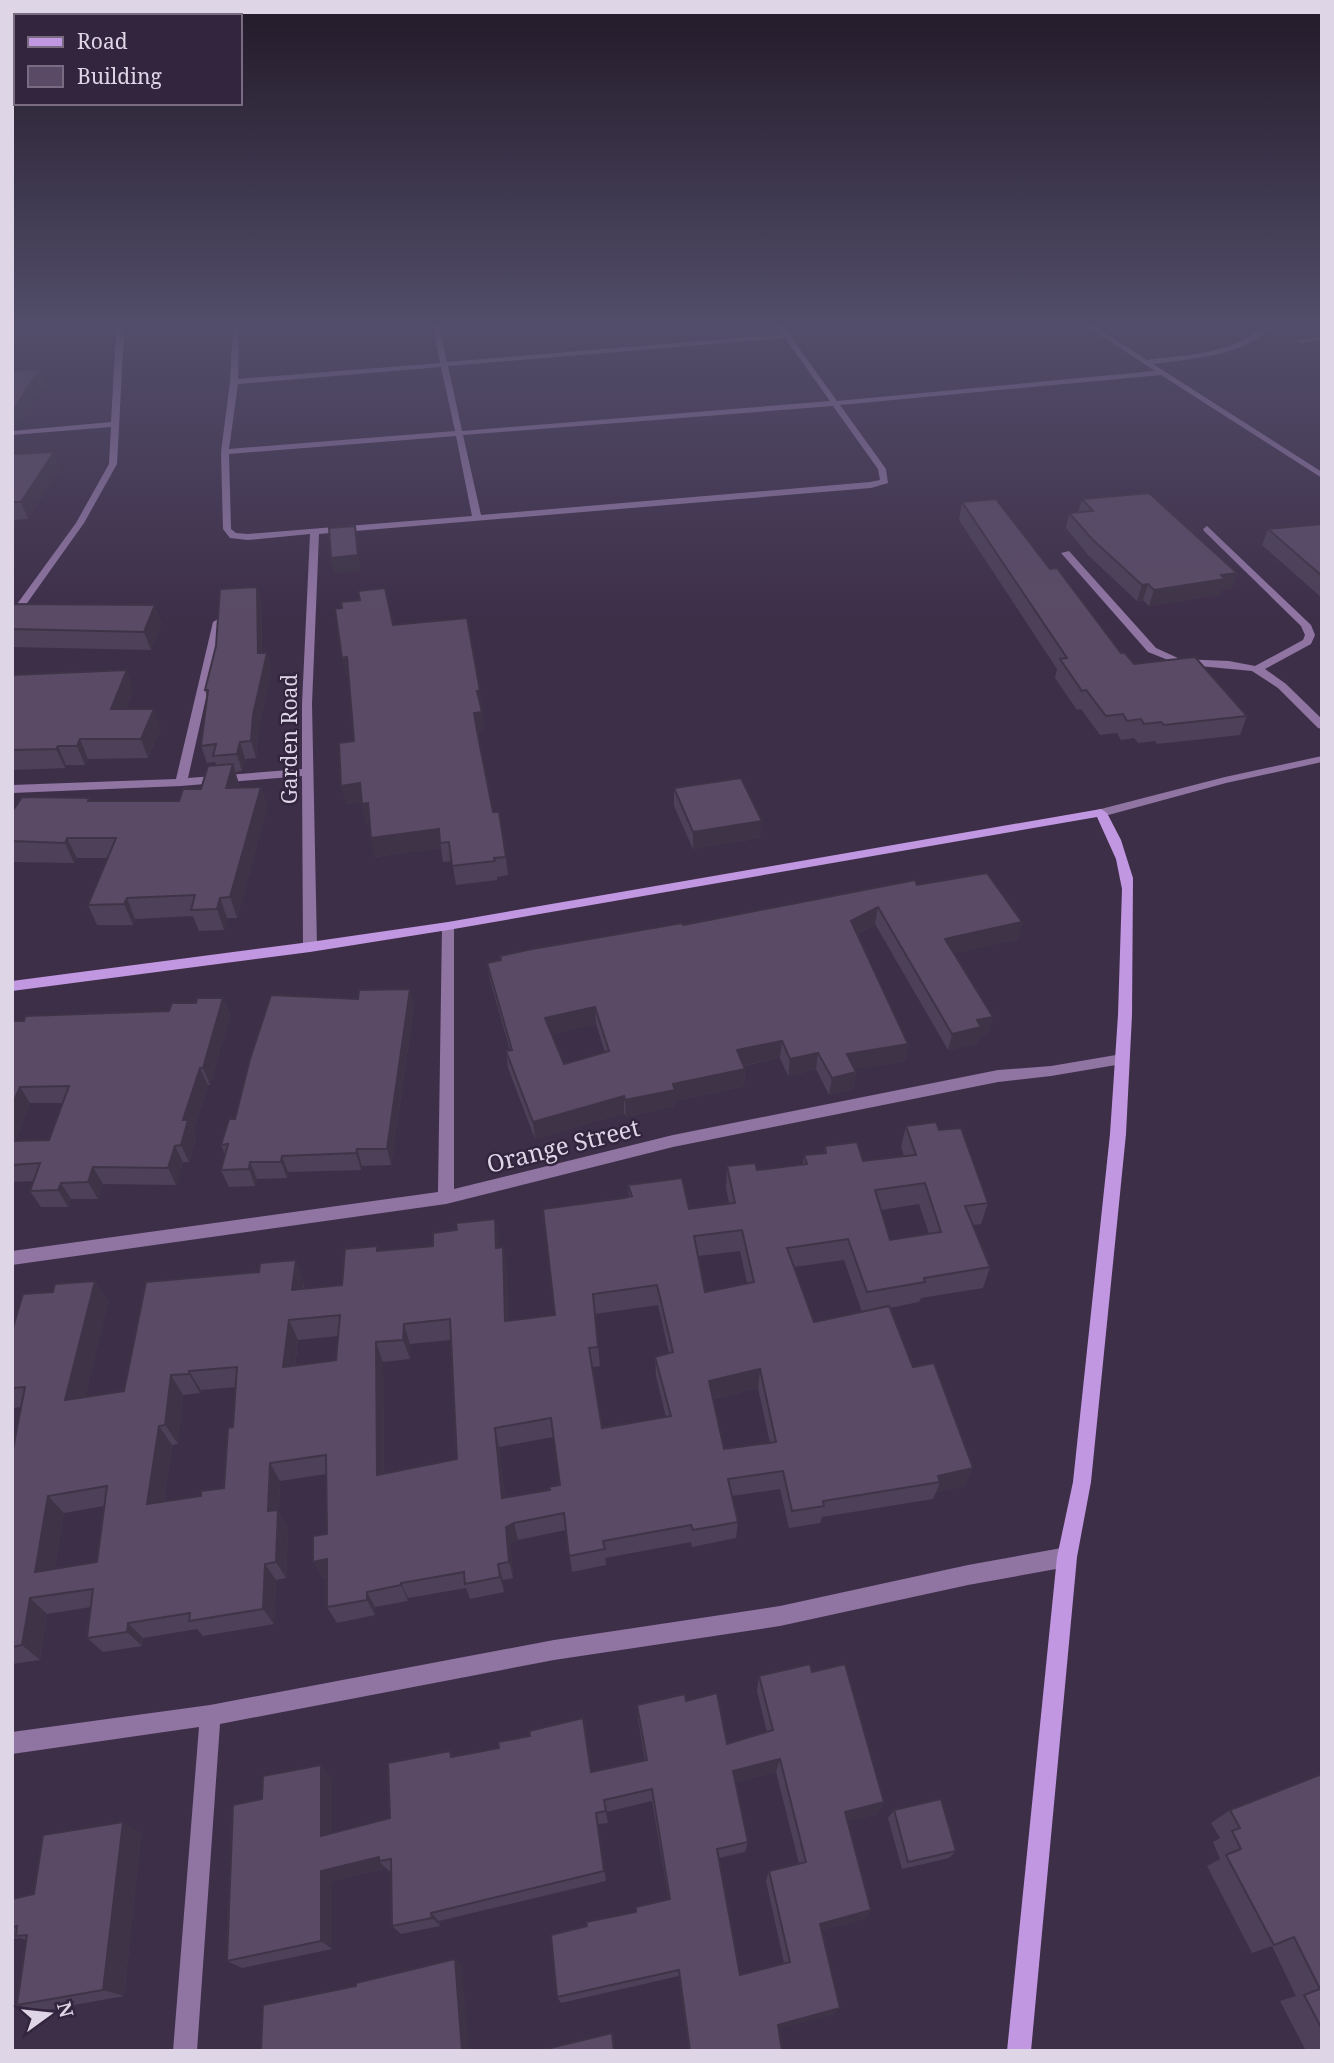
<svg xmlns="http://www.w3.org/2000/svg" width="1334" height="2063" font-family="'Noto Serif',serif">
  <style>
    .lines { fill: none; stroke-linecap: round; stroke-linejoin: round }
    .street { fill: #9075a3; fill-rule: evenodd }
    .secondary { fill: #c297e1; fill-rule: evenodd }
    .wall { fill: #4d4058; fill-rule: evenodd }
    .shaded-wall { fill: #3f3447 }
    .building { fill: #5a4a66; stroke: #3f3447; stroke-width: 2; fill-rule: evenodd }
    .labels { text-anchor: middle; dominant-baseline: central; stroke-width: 5; stroke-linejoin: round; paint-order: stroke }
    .far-street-label { font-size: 21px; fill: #ded5e6; stroke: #34253f }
    .street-label { font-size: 24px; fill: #ded5e6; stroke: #34253f }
  </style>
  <rect width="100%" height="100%" fill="#3e2f49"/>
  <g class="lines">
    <g class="street">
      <polygon points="113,326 119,326 124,333 117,464 84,523 15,620 12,621 12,611 76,523 109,464 111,427 12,435 12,431 111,422 116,333"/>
      <path d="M233,326H239L238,379L440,363L433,326H439L447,362L782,334L777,326H783L837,401L1155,371L1087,326H1095L1147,360C1175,356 1203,355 1229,346C1243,342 1261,326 1273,326C1243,357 1194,358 1153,364L1322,472V478L1161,375L840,405L886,469L888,483L871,488L319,534L312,704L317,947L310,952L303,947L302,776L181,786L12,793V785L176,779L213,622L218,619L223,622L188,778L302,769V704L310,534L248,540L230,538L223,529L221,452L230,382ZM785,338L830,401L462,431L448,366ZM441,367L455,431L229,449L238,384ZM833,406L878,469L880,480L870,482L481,515L463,435ZM456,436L472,516L248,534L236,533L231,529L229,454Z"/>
      <polygon points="1322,336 1322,340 1301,343 1297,341"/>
      <polygon points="1207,526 1311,625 1315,635 1311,644 1265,669 1286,684 1322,719 1322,729 1318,728 1278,688 1252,671 1178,664 1148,652 1061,553 1069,551 1156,648 1180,659 1229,661 1255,666 1303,640 1305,635 1301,626 1204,531 1203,529"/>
      <polygon points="1322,756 1322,762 1226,783 1101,817 1095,813 1097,810 1225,777"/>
      <polygon points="448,922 454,926 454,1189 673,1135 998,1070 1051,1066 1122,1054 1127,1055 1129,1059 1127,1063 1122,1064 1051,1076 998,1082 673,1147 446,1204 12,1265 12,1251 438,1192 442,926"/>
      <polygon points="1067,1547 1074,1550 1077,1557 1074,1564 1067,1567 968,1585 780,1626 554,1660 220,1724 197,2051 173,2051 199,1727 12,1754 12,1732 210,1705 554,1640 780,1606 968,1565"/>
    </g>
    <polygon class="secondary" points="1101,809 1107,813 1121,840 1133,878 1132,1015 1126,1134 1091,1482 1077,1557 1031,2051 1007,2051 1057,1557 1073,1482 1110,1134 1118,1015 1122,889 1116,859 1097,817 448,930 310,952 12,991 12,981 310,942 448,922"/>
  </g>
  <g class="wall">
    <polygon points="12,454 60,468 28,519 12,520"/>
    <polygon points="1082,499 1237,573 1231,589 1221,590 1220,595 1149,606 1143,600 1137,601 1088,555 1066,528 1069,513 1078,512"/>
    <polygon points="962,502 1050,569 1121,653 1134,664 1247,716 1240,735 1157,744 1155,741 1138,743 1134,738 1121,740 1117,733 1100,735 1081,709 1077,710 1055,678 1057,669 959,520"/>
    <polygon points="1322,524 1322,598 1262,545 1268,529"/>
    <polygon points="257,587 261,603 262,653 267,653 271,669 258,732 256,758 245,759 242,771 235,772 239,784 238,788 261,787 267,807 237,918 227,918 224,930 199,931 193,916 135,919 133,925 97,925 88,905 107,858 77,858 74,863 12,862 12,812 89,798 91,801 179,801 201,789 216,765 215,762 207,763 201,746 207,697 205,690"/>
    <polygon points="12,604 155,605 161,624 151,650 12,647"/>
    <polygon points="393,625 482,709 481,709 484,730 477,731 493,812 506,857 508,875 497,877 497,880 456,885 452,861 443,862 441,848 375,857 369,822 366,823 362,802 346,804 354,741 348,675 346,676"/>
    <polygon points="12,675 133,689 126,709 161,728 148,758 88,759 85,765 66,765 65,768 12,770"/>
    <polygon points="674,788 760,838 693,849 674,806"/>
    <path d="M917,885L1022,922L1018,939L954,953L988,1034L979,1036L977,1044L948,1050L875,924L857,934L908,1044L905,1061L855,1069L856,1072L853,1089L829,1095L816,1069L788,1076L780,1058L744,1066L745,1069L744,1086L675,1101V1106L626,1117L624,1113L535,1139L508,1068L506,1051L510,1050L490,980L487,963L500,960V956ZM596,1024L605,1052L564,1064L551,1034Z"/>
    <path d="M223,998L230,1015L210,1085H208L193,1130L196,1137L189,1162H183L176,1185L103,1184L98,1199H71L68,1207H41L30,1191L34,1181L12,1182V1021L169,1011L196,1003ZM30,1103H63L49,1140L15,1141Z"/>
    <polygon points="414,1006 391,1165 362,1166 361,1170 288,1172 287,1178 257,1179 255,1186 229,1187 221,1170 225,1155 221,1145 235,1119"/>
    <path d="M906,1126L939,1130L988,1203L981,1224L973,1225L990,1267L983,1288L921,1298L919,1302L889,1308L913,1367L965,1486L936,1492L933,1499L822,1517L820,1523L789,1528L780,1489L732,1496L738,1522L736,1538L692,1547L691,1542L605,1558L606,1565L572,1572L566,1530L518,1540L510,1543L513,1578L503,1580L504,1592L470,1599L466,1588L408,1598V1601L375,1607V1615L337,1623L327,1607V1577L322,1578L327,1534L326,1474L280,1481L279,1512L288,1527L286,1578L276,1580L274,1624L203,1636L197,1629L143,1638L142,1646L103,1652L87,1638L91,1607L47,1614L40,1660L12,1664V1454L21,1407L12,1408V1331L53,1292L95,1281L108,1301L85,1397L124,1391L304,1281V1289L342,1285L377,1246L378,1251L499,1239V1247H503L507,1267L508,1320L555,1315L624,1198L629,1197L628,1185L689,1209L729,1203L726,1188L727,1166L757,1170L803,1164L804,1155L824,1153L825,1146L863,1161L904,1156L901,1147ZM919,1204L929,1234L890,1240L881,1210ZM740,1251L747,1283L705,1292L698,1256ZM844,1260L862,1312L814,1322L794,1267ZM658,1305L669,1353L655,1357L656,1376L666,1417L602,1428L592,1367L600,1366L595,1314ZM338,1336L336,1360L295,1366L298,1340ZM451,1340L457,1459L384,1473L383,1362L410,1359V1344ZM236,1387L233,1427L224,1488L201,1496L164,1501L172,1445L178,1444L183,1395L200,1393L201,1390ZM758,1388L770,1443L724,1449L713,1399ZM553,1437L560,1485L550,1490L505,1498L499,1447ZM104,1506L97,1562L55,1568L64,1513Z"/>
    <path d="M812,1672L884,1802L877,1814L847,1821L871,1910L864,1919L822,1930L834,2014L778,2028L782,2051H689L679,1976L561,2003L557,1997L587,1926L636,1912L669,1900L652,1801L606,1812L608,1823L598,1824L606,1881L439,1921L440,1926L401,1934L392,1926L391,1871H389L386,1868L332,1881V1949L242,1968L227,1961L262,1799L332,1778V1833L390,1818L450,1751L453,1757L499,1748L530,1736L583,1718L591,1772L645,1760L638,1719L637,1705L686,1701L727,1744L767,1732L757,1691L759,1676ZM776,1772L799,1863L769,1871L766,1881L784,1963L740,1975L719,1858L745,1852L748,1842L735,1782Z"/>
    <polygon points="1322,1774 1322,2051 1306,2051 1280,2001 1296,1996 1272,1946 1252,1953 1207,1866 1220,1859 1213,1842 1220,1838 1211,1823 1230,1810"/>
    <polygon points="894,1810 956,1851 949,1858 902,1869 888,1818"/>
    <polygon points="141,1834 124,1996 41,2011 17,2005 26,1940 20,1938 12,1939 12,1899 34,1894"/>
  </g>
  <g class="shaded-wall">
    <polygon points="40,369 45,385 19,428 12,429 12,411"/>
    <polygon points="54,452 60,468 28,519 21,502"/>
    <polygon points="355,526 361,571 334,574 331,558"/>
    <polygon points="1237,573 1231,589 1221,590 1220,595 1149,606 1154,590 1221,575"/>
    <polygon points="1148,584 1143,600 1137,601 1142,585"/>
    <polygon points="257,587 261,603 262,670 258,653"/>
    <polygon points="155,605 161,624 151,650 144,632"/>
    <polygon points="267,653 271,669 258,732 256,758 251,741 253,715"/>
    <polygon points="347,657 350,675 346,676 342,658"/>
    <polygon points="127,670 133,689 119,728 111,709"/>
    <polygon points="477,691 480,691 482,709 480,710"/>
    <polygon points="154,709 161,728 148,758 141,739"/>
    <polygon points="482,712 484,730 477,731 474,713"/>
    <polygon points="80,739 88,759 85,765 77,746"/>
    <polygon points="240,742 245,759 242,771 237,754"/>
    <polygon points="58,746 66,765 65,768 56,749"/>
    <polygon points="233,764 239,784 232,808 226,788"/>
    <polygon points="360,783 364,802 346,804 341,786"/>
    <polygon points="261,787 267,807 237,918 230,897"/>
    <polygon points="368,803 372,822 366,823 362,804"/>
    <polygon points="762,821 760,838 693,849 693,832"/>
    <polygon points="439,829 441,848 375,857 371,838"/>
    <polygon points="67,838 77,858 74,863 65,843"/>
    <polygon points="127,898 135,919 133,925 124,904"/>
    <polygon points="220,898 227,918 224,930 217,909"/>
    <polygon points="878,907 875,924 848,938 851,921"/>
    <polygon points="1022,922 1018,939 941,956 945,939"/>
    <polygon points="410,989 414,1006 391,1165 387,1149"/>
    <polygon points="223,998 230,1015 210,1085 203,1068"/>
    <polygon points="595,1007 596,1024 547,1035 545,1018"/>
    <polygon points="993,1017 988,1034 979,1036 977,1044 948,1050 952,1034 977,1020"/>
    <polygon points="782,1041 780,1058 736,1067 737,1050"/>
    <polygon points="908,1044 905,1061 844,1071 847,1054"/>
    <polygon points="818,1053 816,1069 788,1076 790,1059"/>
    <polygon points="200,1068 208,1085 193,1130 196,1137 189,1162 181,1145 183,1120"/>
    <polygon points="745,1069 744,1086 675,1101 675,1106 626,1117 625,1100 673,1084"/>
    <polygon points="856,1072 853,1089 829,1095 832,1078"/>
    <polygon points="20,1087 30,1103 12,1148 12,1105"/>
    <polygon points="624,1096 624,1113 535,1139 533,1122"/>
    <polygon points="175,1146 183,1162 176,1185 168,1168"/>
    <polygon points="357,1149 362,1166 361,1170 356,1153"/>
    <polygon points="282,1156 288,1172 287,1178 281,1162"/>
    <polygon points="250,1162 257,1179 255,1186 249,1169"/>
    <polygon points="93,1167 103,1184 98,1199 88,1182"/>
    <polygon points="61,1183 71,1199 68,1207 58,1190"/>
    <polygon points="495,1219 499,1239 500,1268 496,1248"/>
    <polygon points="503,1247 507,1267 508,1341 505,1321"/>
    <polygon points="296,1260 304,1281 301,1310 292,1290"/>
    <polygon points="95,1281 108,1301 80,1418 65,1400"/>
    <polygon points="289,1320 298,1340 292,1387 283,1367"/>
    <polygon points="404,1324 410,1344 410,1359 403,1340"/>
    <polygon points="376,1342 383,1362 384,1492 377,1475"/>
    <polygon points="760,1369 758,1388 708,1400 709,1381"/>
    <polygon points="189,1371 201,1390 200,1393 189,1374"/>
    <polygon points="171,1375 183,1395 178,1444 165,1425"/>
    <polygon points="159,1426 172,1445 161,1521 147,1504"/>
    <polygon points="495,1428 499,1447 507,1515 502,1498"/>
    <polygon points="270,1463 280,1481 279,1512 288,1527 286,1578 276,1562 268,1511"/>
    <polygon points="973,1468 965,1486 936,1492 940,1482 938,1476"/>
    <polygon points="48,1496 64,1513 52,1588 35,1572"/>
    <polygon points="514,1523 518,1540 510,1543 513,1578 509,1562 506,1527"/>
    <polygon points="327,1559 336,1575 322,1578 313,1562"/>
    <polygon points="265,1564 276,1580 274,1624 263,1609"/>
    <polygon points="498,1564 503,1580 504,1592 500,1577"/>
    <polygon points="401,1583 408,1598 408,1601 401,1585"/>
    <polygon points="367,1592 375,1607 375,1615 367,1600"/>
    <polygon points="30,1598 47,1614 40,1660 22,1645"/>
    <polygon points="128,1623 143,1638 142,1646 127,1632"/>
    <polygon points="780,1759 776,1772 731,1783 733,1771"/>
    <polygon points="321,1765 332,1778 332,1847 321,1836"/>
    <polygon points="884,1802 877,1814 839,1823 845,1812"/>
    <polygon points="123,1822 141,1834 124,1996 103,1990"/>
    <polygon points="379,1857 379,1861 386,1868 332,1881 332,1949 321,1941 321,1871"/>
    <polygon points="871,1910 864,1919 815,1932 820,1924"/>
    <polygon points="431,1913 439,1921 440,1926 432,1918"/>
    <polygon points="455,1959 462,1966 469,2051 462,2051"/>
    <polygon points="840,2008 834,2014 774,2030 778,2025"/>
  </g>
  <g class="building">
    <polygon points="40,369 13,411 12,411 12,371"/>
    <polygon points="54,452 21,502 12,502 12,454"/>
    <polygon points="1149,493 1237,573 1221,575 1225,579 1154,590 1148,584 1142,585 1092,539 1069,513 1093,511 1082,499"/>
    <polygon points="996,499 1050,569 1057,568 1121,653 1125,653 1134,664 1195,657 1247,716 1164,725 1161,722 1144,724 1141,719 1127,721 1123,714 1106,716 1086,690 1082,691 1060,659 1067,658 962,502"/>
    <polygon points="1322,524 1322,576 1268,529"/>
    <polygon points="355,526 358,555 331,558 329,528"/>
    <polygon points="257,587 258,653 267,653 253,715 251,741 240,742 237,754 213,756 216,744 201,746 208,690 205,690 216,646 220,589"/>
    <polygon points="385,588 393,625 467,618 480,691 477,691 482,712 474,713 478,736 493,812 499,812 506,857 494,858 495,861 452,866 449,842 440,843 439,829 371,838 368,803 362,804 360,783 341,786 339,743 354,741 347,657 342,658 335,609 342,608 341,602 360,600 358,591"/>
    <polygon points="12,604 155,605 144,632 12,629"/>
    <polygon points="127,670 111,709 154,709 141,739 80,739 77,746 58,746 56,749 12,750 12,675"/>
    <polygon points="233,764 226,788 261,787 230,897 220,898 217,909 191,910 195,895 127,898 124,904 88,905 116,838 67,838 65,843 12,841 12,812 22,797 89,798 88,801 179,801 183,789 201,789 208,766"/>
    <polygon points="741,778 762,821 693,832 674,788"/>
    <path d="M987,873L1022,922L945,939L993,1017L977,1020L981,1027L952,1034L878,907L851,921L908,1044L847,1054L856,1072L832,1078L818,1053L790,1059L782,1041L737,1050L745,1069L673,1084L675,1090L625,1100L624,1096L533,1122L506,1051L512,1050L487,963L501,960L500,956L532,949L682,923L683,925L915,880L917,885ZM595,1007L609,1051L564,1064L545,1018Z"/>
    <polygon points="410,989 387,1149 357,1149 356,1153 282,1156 281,1162 250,1162 249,1169 221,1170 228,1144 221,1145 229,1119 235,1119 250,1059 271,995 358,999 359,990"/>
    <polygon points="197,998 223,998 203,1068 200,1068 183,1120 188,1120 181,1145 175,1146 168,1168 93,1167 88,1182 61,1183 58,1190 30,1191 40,1163 12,1165 12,1141 49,1140 69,1086 20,1087 12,1105 12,1021 24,1021 25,1016 169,1011 172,1003 196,1003"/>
    <path d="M936,1122L939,1130L961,1128L988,1203L965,1206L990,1267L924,1278L925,1282L867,1292L848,1239L787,1248L814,1322L889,1306L913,1367L934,1363L973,1468L938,1476L940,1482L823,1501L824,1506L792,1511L783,1471L728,1479L738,1522L693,1530L691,1525L603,1541L605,1549L569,1556L564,1513L514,1523L506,1527L509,1562L498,1564L500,1577L465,1584L464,1572L401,1583V1585L367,1592V1600L327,1607V1559L313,1562V1536L327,1534L326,1455L270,1463L268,1511L278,1510L276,1562L265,1564L263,1609L189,1621L190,1613L128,1623L127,1632L87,1638L93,1589L30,1598L22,1645L12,1647V1454L25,1387L12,1388V1331L23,1294L53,1292L55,1284L95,1281L65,1400L124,1391L146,1282L259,1272L260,1263L296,1260L292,1290L342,1285L345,1249L377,1246V1251L433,1246V1233L457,1230L456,1223L495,1219L496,1248L503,1247L505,1321L555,1315L543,1209L624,1198L632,1196L628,1185L682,1178L689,1209L735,1203L727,1166L755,1163L757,1170L807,1164L804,1155L826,1153L825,1146L857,1142L863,1161L916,1155L906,1126ZM925,1183L941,1232L890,1240L875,1190ZM742,1230L754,1282L705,1292L694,1236ZM657,1285L673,1352L655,1357L671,1416L602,1428L589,1348L598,1347L593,1294ZM340,1315L336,1360L283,1367L289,1320ZM450,1319L457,1459L377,1475L376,1342L403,1340L404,1324ZM237,1367L233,1427L228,1428L224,1488L201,1491V1496L147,1504L159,1426L165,1425L171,1375L189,1374V1371ZM760,1369L776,1442L724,1449L709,1381ZM551,1418L560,1485L549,1487L550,1490L502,1498L495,1428ZM107,1486L97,1562L35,1572L48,1496Z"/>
    <path d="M810,1664L812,1672L845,1664L884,1802L845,1812L871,1910L820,1924L840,2008L778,2025L782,2051H690L679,1970L557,1997L551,1935L587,1926L586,1922L636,1912V1907L670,1899L652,1789L604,1800L606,1811L596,1813L604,1871L431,1913L432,1918L392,1926L391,1859L379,1861V1857L321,1871V1941L227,1961L233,1805L262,1799L263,1776L321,1765V1836L390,1818L388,1763L450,1751L451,1757L499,1748L498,1742L530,1736L529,1731L583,1718L591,1772L647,1760L637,1705L685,1694L686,1701L717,1693L727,1744L773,1730L759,1676ZM780,1759L806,1862L769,1871L790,1962L740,1975L717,1849L748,1842L733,1771Z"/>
    <polygon points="1322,1774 1322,2029 1304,1995 1320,1989 1294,1937 1274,1945 1226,1855 1241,1849 1232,1831 1240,1828 1230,1810"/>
    <polygon points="941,1799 956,1851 908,1862 894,1810"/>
    <polygon points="123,1822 103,1990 17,2005 27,1935 16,1936 17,1926 12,1927 12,1899 34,1894 43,1835"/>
    <polygon points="455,1959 462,2051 261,2051 263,2005 356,1986 356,1983"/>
    <polygon points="612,2033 614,2051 538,2051"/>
  </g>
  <linearGradient id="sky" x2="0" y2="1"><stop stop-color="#221a28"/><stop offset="0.53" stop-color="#524d6a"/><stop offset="1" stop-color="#524d6a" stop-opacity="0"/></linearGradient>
  <rect width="1334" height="615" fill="url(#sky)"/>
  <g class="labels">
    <g class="far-street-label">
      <text transform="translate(289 739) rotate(-90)">Garden Road</text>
    </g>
    <g class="street-label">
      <text transform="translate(563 1145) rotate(-14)">Orange Street</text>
    </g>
  </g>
  <rect width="1334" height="2063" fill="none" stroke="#ded5e6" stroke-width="28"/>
  <rect x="14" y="14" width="228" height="91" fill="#34253f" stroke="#786b82" stroke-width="2"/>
  <rect x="28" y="37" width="35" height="10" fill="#c297e1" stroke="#786b82" stroke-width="2"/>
  <text x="77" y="49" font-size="21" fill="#ded5e6">Road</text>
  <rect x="28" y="66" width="35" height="21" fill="#5a4a66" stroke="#786b82" stroke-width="2"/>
  <text x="77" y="84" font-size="21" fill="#ded5e6">Building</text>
  <g transform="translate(49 2014) rotate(75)" stroke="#34253f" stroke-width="5" paint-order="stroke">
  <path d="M0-5L12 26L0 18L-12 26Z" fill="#ded5e6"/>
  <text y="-10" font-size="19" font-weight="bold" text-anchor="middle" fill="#ded5e6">N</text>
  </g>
</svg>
